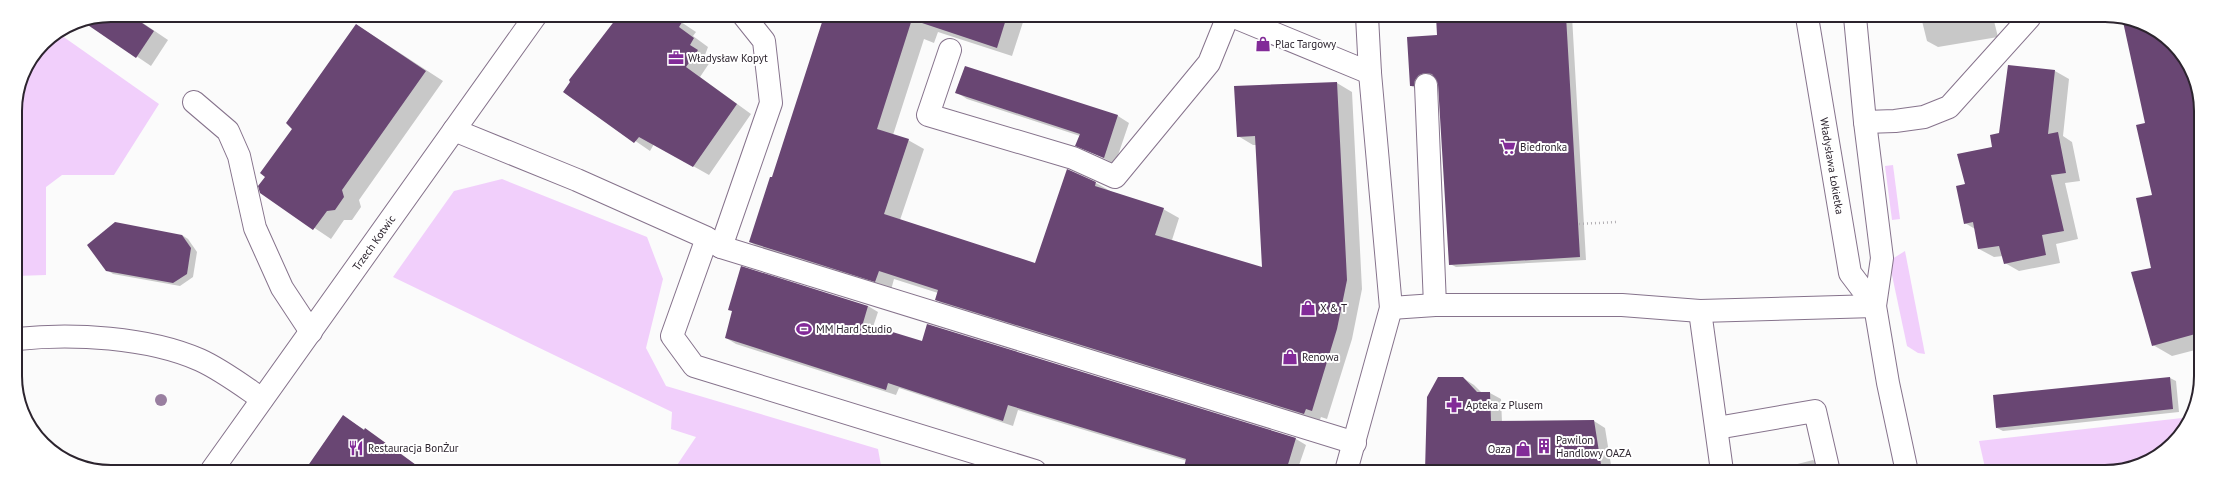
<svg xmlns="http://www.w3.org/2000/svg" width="2216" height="487" font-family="'PT Sans',sans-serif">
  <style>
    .green { fill: #f1cffb }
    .shadow { fill: #0003 }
    .building { fill: #694673 }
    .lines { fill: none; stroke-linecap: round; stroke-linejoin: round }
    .minor-casing { stroke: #86738c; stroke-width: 24 }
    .major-casing { stroke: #86738c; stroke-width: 24 }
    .path { stroke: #b2afb3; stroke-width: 2.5; stroke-dasharray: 1 3; stroke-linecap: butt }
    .minor { stroke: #fff; stroke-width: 22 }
    .major { stroke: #fff; stroke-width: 22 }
    .tree { fill: #997fa0 }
    .labels { text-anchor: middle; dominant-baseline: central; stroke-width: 4; stroke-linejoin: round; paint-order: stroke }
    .poi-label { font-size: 11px; fill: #2c242e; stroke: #fff; text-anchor: start }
    .street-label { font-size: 11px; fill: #2c242e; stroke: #fff }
    .rim { fill: none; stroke: #2c242e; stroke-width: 2 }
  </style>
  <rect width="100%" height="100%" fill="#fbfbfb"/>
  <g class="green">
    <polygon points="58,33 159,104 114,175 62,175 46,187 46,275 16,276 15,105 22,74 43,43"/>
    <polygon points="1893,165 1900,219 1892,220 1885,166"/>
    <polygon points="502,179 647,237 663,279 646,348 666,386 878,449 882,471 673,471 696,437 671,429 672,412 393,277 454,191"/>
    <polygon points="1905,251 1925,354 1918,353 1907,346 1889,261"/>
    <polygon points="2191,417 2188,424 2169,448 2142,465 2111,472 1986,472 1979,441"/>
  </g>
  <g class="shadow">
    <polygon points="111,15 131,15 168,40 151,66 83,20"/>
    <polygon points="620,15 672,16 696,32 693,36 708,47 705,55 712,59 700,77 751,114 709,175 654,144 650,151 564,92"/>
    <polygon points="825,16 1025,16 1012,56 938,32 934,43 924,39 893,135 908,140 924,149 900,220 1036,264 1096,183 1112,192 1163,209 1179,218 1172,240 1263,269 1257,145 1253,145 1238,136 1337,83 1352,92 1362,289 1352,339 1327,419 1321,417 1319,422 951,308 936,300 938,293 894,279 891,290 765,251 750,242 773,179"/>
    <polygon points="1437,16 1572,16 1586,260 1456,267 1450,264 1439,84 1434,76 1432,75 1425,78 1417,89 1411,86 1438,36"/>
    <polygon points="1921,17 1993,17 1998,37 1938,47 1927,41"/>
    <polygon points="357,25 443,81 359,200 361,207 352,220 344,220 331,239 261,192 294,128"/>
    <polygon points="2141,26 2173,43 2199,92 2199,349 2172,356 2153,345 2153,196 2147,124 2146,49"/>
    <polygon points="965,67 1118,116 1129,123 1115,164 1077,145 1080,136 967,99 956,92"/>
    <polygon points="2055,71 2069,79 2063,136 2072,142 2080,181 2065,183 2078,239 2056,244 2060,263 2019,271 2005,263 2003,256 1994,257 1979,249 1975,229 1965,223 1966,185 1994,147 2000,134"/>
    <polygon points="182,235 188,239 197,252 193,277 180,286 113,274 107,270"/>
    <polygon points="868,306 878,312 873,327 922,342 928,325 1296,439 1306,445 1297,471 1184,471 1187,461 1018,410 1013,426 899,388 896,395 736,344 726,338"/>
    <polygon points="1463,378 1474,385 1482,393 1490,393 1501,399 1502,422 1594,421 1605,428 1612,471 1426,471 1428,397"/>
    <polygon points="2170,378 2176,381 2179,412 2003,431 1997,428"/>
    <polygon points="344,417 395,449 422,470 306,470"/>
    <polygon points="1813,460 1819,464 1821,472 1766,472"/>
    <polygon points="1684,465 1690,468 1691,471 1655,471"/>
  </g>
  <g class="building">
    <polygon points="111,15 130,15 154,31 136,58 82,21"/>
    <polygon points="619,15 686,16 679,27 694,38 690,45 698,50 686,67 737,104 693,167 639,137 634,143 563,92 570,82 569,80"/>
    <polygon points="824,16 913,16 877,129 909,139 884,214 1035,263 1067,169 1096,182 1095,186 1164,208 1155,235 1262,267 1255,136 1237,137 1234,86 1337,82 1347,280 1337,329 1312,411 1306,409 1304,414 935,300 938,290 879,271 875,282 749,242 770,177 772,177"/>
    <polygon points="917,16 1007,16 997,48 916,21"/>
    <polygon points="1436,16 1566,16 1580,257 1449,265 1438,84 1432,74 1425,73 1419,75 1415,80 1414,86 1410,86 1407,37 1437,35"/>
    <polygon points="2122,17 2173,43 2199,92 2199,260 2194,261 2199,285 2199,333 2152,346 2131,272 2151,268 2136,198 2152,195 2136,125 2145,123"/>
    <polygon points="356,24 426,71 342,190 344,197 335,210 327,211 313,230 260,193 258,186 265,177 260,173 292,129 286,123"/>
    <polygon points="2008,65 2055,70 2048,134 2058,132 2066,173 2051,175 2064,231 2042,235 2046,255 2004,264 1999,246 1978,249 1973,222 1964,224 1956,186 1965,184 1957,154 1992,147 1990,135 1999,133"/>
    <polygon points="965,66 1118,115 1104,158 1075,146 1080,134 955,93"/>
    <polygon points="115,222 182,235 191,248 187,274 173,283 106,271 87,245"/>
    <polygon points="741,266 868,306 863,323 922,341 927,324 1296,438 1286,471 1183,471 1186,459 1008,405 1003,421 888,383 886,390 725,338 732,311 728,310"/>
    <polygon points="1438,377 1463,377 1477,392 1490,392 1491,421 1594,420 1602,471 1425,471 1427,397"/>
    <polygon points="2170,377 2173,409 1996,428 1993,395"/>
    <polygon points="343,415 364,430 365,428 423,470 305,470"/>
  </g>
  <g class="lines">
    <defs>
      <g id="minor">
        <polyline points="1232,16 1370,73"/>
        <polyline points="950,50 928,115 1073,158 1115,177 1209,63 1228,16"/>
        <polyline points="1426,85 1435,305"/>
        <polyline points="194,102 228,131 239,156 255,228 282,288 311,332"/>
        <polyline points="1865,122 1895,121 1924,117 1949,107 2030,17"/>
        <polyline points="454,130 577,180 707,238 672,336 694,366 1035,471"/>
        <polyline points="708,239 721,247 771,103 764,41 744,16"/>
        <polyline points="721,247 1355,443"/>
        <polyline points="1391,308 1435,305 1622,305 1700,311 1875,306"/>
        <polyline points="1700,311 1722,471"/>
        <path d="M17,339C72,333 148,337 200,360C222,370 243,386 262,399"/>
        <polyline points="1717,428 1815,411 1829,472"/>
        <path id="s1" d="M212,470L536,15"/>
        <polyline points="1346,471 1391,308 1370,73 1367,16"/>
      </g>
      <g id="major">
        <path id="s2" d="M1807,17L1850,273L1875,306"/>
        <polyline points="1855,17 1865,122 1882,258 1875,306 1888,383 1907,472"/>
      </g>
    </defs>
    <use href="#minor" class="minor-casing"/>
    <use href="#major" class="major-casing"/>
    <g class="path">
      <polyline points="566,22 570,15"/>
      <polyline points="1579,224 1617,222"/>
    </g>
    <use href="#minor" class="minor"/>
    <use href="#major" class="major"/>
  </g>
  <circle class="tree" cx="161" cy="400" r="6"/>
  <defs>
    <symbol id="shop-bare" viewBox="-9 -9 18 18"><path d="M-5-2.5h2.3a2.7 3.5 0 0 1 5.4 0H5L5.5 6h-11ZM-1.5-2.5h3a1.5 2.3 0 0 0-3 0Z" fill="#822b98" stroke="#fff" stroke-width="2.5" paint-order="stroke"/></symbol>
    <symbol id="office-bare" viewBox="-9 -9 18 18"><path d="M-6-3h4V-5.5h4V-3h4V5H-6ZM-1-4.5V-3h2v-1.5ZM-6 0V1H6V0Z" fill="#822b98" stroke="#fff" stroke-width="2.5" paint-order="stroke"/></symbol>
    <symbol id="supermarket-bare" viewBox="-9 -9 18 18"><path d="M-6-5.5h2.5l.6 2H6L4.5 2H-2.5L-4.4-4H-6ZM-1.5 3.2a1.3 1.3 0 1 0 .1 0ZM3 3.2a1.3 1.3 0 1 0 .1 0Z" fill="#822b98" stroke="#fff" stroke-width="2.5" paint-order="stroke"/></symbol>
    <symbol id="stadium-bare" viewBox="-9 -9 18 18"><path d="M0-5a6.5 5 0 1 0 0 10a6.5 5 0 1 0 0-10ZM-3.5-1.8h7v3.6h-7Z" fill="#822b98" stroke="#fff" stroke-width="2.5" paint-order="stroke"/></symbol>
    <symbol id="pharmacy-bare" viewBox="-9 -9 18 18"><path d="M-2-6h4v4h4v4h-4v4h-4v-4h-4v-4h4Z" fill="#822b98" stroke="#fff" stroke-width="2.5" paint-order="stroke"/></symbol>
    <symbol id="building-bare" viewBox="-9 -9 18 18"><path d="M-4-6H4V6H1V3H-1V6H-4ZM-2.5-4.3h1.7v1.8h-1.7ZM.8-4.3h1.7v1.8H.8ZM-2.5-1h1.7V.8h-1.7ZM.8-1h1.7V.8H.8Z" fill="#822b98" stroke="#fff" stroke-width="2.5" paint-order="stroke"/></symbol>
    <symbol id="restaurant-bare" viewBox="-9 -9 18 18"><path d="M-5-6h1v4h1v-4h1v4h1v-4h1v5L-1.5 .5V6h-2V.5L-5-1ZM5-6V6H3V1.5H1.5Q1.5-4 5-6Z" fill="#822b98" stroke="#fff" stroke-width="2.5" paint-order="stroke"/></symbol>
  </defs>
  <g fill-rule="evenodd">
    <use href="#shop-bare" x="1252" y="33" width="22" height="22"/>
    <use href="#office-bare" x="665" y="47" width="22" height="22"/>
    <use href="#supermarket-bare" x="1497" y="136" width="22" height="22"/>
    <use href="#shop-bare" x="1297" y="297" width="22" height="22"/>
    <use href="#stadium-bare" x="793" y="318" width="22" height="22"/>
    <use href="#shop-bare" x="1279" y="346" width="22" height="22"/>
    <use href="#pharmacy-bare" x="1443" y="394" width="22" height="22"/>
    <use href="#building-bare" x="1533" y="435" width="22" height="22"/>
    <use href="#restaurant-bare" x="345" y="437" width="22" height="22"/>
    <use href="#shop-bare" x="1512" y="438" width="22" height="22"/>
  </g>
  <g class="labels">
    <g class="poi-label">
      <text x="1275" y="44">Plac Targowy</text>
      <text x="688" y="58">Władysław Kopyt</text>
      <text x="1520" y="147">Biedronka</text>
      <text x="1320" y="308">X &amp; T</text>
      <text x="816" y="329">MM Hard Studio</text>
      <text x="1302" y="357">Renowa</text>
      <text x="1466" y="405">Apteka z Plusem</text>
      <text x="1556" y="440">Pawilon<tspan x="1556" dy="13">Handlowy OAZA</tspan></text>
      <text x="368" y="448">Restauracja BonŻur</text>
      <text x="1511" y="449" text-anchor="end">Oaza</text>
    </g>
    <g class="street-label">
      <text stroke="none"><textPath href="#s2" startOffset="151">Władysława Łokietka</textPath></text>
      <text stroke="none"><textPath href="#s1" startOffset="279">Trzech Kotwic</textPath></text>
    </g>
  </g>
  <path d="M0 0H2216V487H0ZM111 22H2105A89 89 0 0 1 2194 111V376A89 89 0 0 1 2105 465H111A89 89 0 0 1 22 376V111A89 89 0 0 1 111 22Z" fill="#fff" fill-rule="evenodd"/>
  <path class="rim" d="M111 22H2105A89 89 0 0 1 2194 111V376A89 89 0 0 1 2105 465H111A89 89 0 0 1 22 376V111A89 89 0 0 1 111 22Z"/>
</svg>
